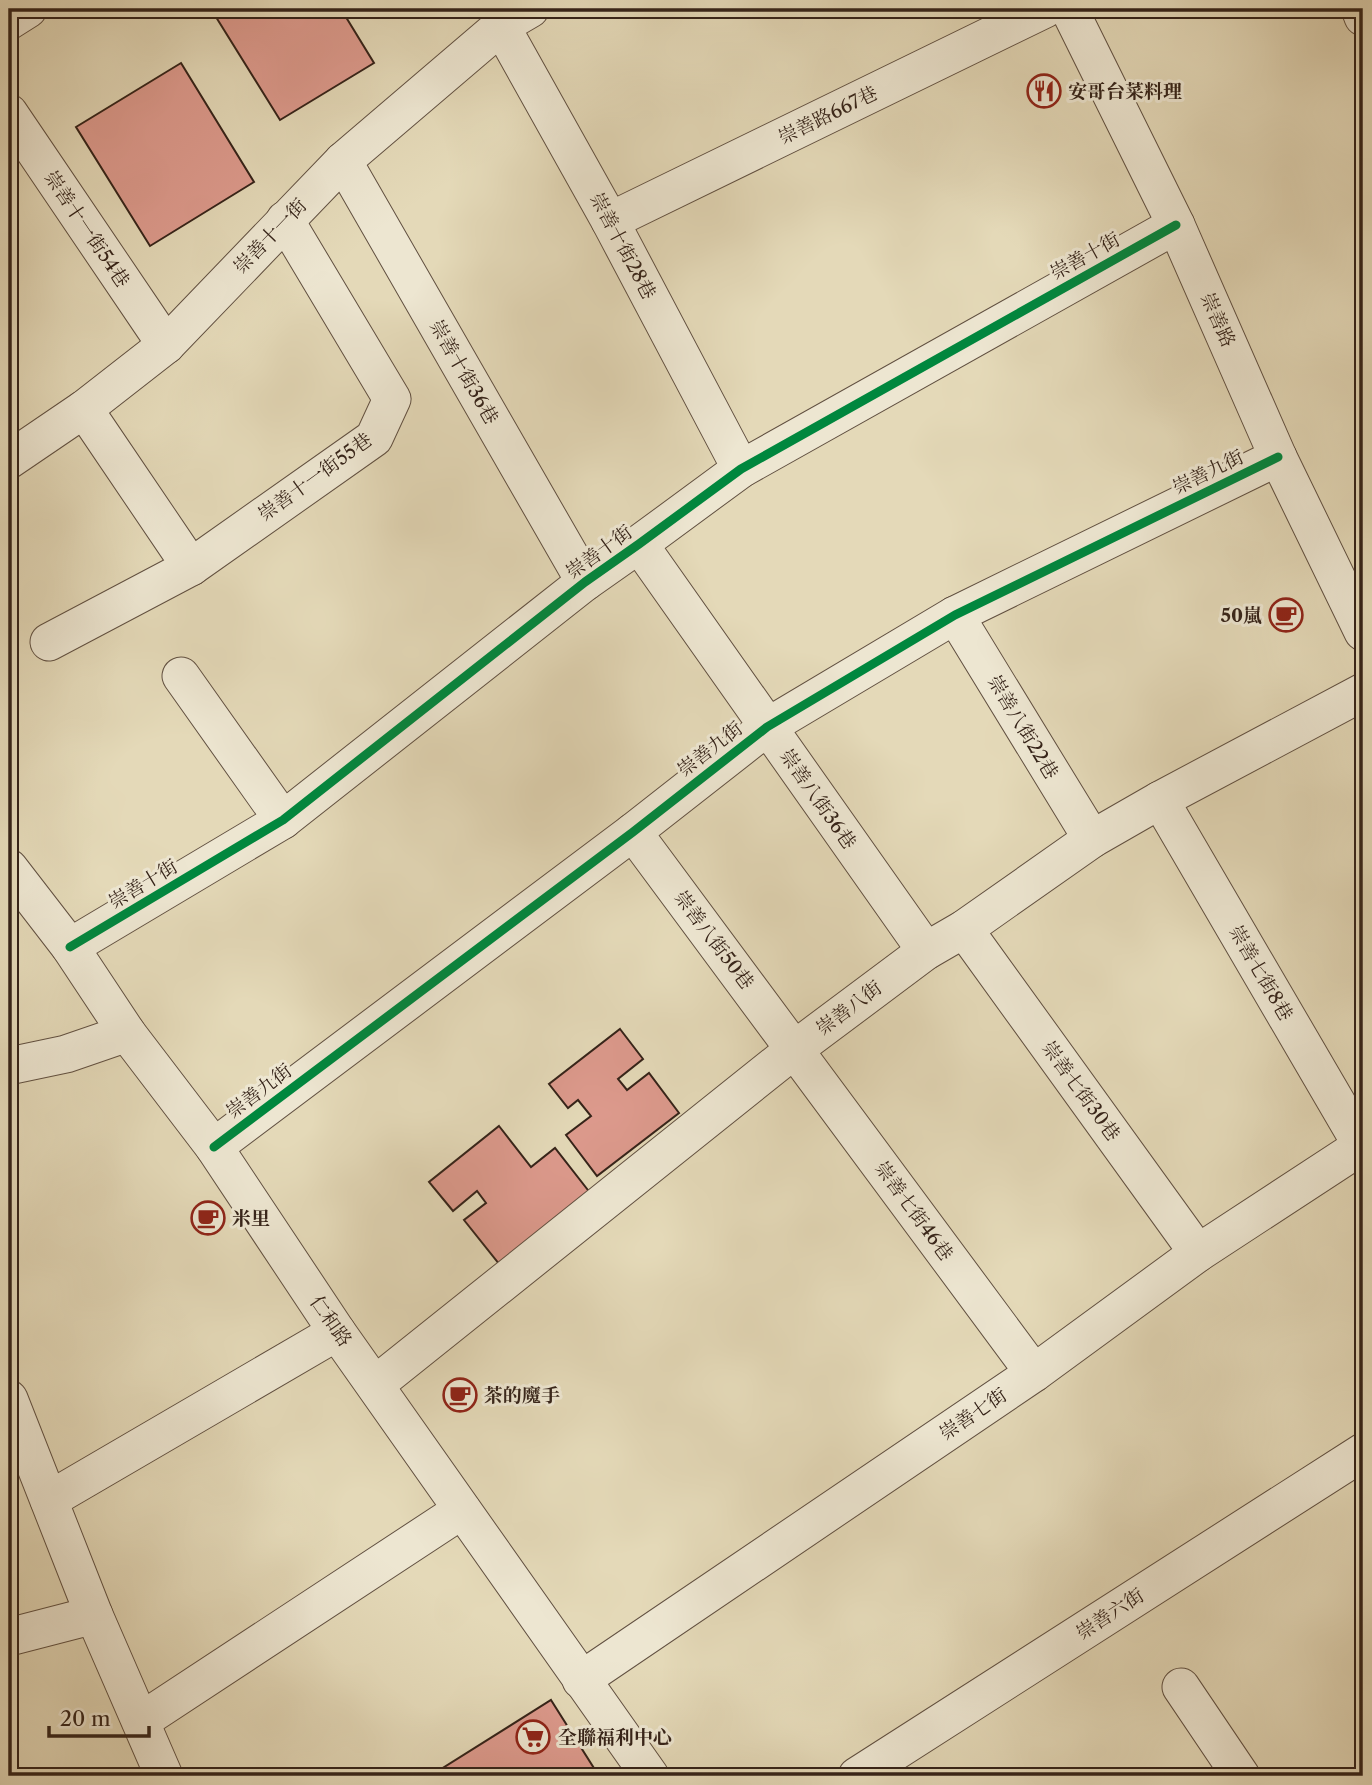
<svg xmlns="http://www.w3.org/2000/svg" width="1372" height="1785" font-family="'Libre Caslon Text','Noto Serif TC',serif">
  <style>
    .building { fill: #dd9a8d; stroke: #352319; stroke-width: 2 }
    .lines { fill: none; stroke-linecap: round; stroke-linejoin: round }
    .minor-casing { stroke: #615041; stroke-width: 39 }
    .minor { stroke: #ede6d1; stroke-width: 37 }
    .cycleway-casing { stroke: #ede6d1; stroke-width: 13 }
    .cycleway { stroke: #00873e; stroke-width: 9 }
    .labels { text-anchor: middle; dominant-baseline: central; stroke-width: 6; stroke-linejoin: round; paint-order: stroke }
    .poi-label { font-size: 19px; font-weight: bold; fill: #352319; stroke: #ede6d1; text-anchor: start }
    .street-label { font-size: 19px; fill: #352319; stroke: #ede6d1 }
  </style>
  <rect width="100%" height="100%" fill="#e4d9b8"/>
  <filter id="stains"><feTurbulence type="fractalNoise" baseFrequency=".00286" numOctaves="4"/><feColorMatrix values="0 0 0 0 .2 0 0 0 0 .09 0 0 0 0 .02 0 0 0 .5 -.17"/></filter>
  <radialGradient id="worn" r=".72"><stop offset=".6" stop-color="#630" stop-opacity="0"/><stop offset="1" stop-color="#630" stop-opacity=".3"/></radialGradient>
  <g class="building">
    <polygon points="211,9 341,9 374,63 280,120"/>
    <polygon points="181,63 254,182 150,246 76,127"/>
    <polygon points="620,1029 643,1059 618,1079 627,1090 649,1073 679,1113 597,1176 566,1135 591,1116 578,1100 568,1108 549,1084"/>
    <polygon points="499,1126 531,1167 555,1148 591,1194 500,1265 464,1220 486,1203 477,1191 453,1211 429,1182"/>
    <polygon points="551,1700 597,1773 592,1776 430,1776"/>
  </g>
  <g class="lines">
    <defs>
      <g id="minor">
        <polyline points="1069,9 1176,225 1278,457 1363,632"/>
        <polyline points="1360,9 1363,17"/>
        <polyline points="9,21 28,9"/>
        <polyline points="501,26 610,221 741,469"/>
        <polyline points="9,113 166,345"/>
        <polyline points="343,161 585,582"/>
        <polyline points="610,221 1045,9"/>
        <polyline points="84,409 191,567"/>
        <polyline points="9,460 84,409 166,345 343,161 501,26 530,9"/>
        <polyline points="639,544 926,951"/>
        <polyline points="955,615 1092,839"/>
        <polyline points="49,642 191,567 374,438 392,399 285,220"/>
        <polyline points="181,676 283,820"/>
        <polyline points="1160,800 1362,1146"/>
        <polyline points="633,832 1034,1373"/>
        <polyline points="9,868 70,947 127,1033 214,1147 337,1332 650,1776"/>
        <polyline points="964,929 1198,1253"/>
        <polyline points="70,947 283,820 585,582 639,544 741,469 1176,225"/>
        <polyline points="9,1066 66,1054 127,1033"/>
        <polyline points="214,1147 633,832 767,727 955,615 1278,457"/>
        <polyline points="376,1384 795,1049 926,951 964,929 1092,839 1160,800 1363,692"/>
        <polyline points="9,1399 94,1615 164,1776"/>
        <polyline points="49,1500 337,1332"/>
        <polyline points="9,1637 94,1615"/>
        <polyline points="581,1680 1034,1373 1198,1253 1363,1145"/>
        <polyline points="1181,1687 1241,1776"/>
        <polyline points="141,1721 462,1510"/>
        <polyline points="857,1776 1363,1452"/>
      </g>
    </defs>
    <use href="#minor" class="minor-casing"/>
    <use href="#minor" class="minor"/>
    <defs>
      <g id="cycleway">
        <polyline points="70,947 283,820 585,582 639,544 741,469 1176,225"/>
        <polyline points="214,1147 633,832 767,727 955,615 1278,457"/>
      </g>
    </defs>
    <use href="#cycleway" class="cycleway-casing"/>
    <use href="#cycleway" class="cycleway"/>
  </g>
  <defs>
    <symbol id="restaurant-ring" viewBox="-11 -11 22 22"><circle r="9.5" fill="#ede6d1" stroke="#8f2418" stroke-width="1.5"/><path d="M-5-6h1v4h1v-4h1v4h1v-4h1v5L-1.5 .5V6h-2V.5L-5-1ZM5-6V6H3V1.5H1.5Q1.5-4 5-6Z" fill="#8f2418"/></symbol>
    <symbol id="cafe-ring" viewBox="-11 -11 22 22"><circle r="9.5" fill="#ede6d1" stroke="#8f2418" stroke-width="1.5"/><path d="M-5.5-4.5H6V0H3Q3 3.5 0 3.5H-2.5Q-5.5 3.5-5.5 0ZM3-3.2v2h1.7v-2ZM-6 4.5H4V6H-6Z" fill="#8f2418"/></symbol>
    <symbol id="supermarket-ring" viewBox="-11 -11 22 22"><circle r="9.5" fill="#ede6d1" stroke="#8f2418" stroke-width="1.5"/><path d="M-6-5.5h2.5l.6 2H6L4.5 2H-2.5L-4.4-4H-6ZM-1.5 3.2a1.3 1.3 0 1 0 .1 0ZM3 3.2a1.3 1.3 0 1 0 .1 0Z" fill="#8f2418"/></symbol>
  </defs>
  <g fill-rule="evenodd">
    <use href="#restaurant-ring" x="1025" y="72" width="38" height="38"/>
    <use href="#cafe-ring" x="1267" y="596" width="38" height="38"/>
    <use href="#cafe-ring" x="189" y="1199" width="38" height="38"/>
    <use href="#cafe-ring" x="441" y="1376" width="38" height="38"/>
    <use href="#supermarket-ring" x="514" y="1718" width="38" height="38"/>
  </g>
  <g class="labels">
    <g class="poi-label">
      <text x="1068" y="91">安哥台菜料理</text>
      <text x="1262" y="615" text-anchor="end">50嵐</text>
      <text x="232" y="1218">米里</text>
      <text x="484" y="1395">茶的魔手</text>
      <text x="558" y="1737">全聯福利中心</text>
    </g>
    <g class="street-label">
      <text transform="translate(828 115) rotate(-26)">崇善路667巷</text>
      <text transform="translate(87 229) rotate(56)">崇善十一街54巷</text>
      <text transform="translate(270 236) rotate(-46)">崇善十一街</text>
      <text transform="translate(623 246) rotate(62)">崇善十街28巷</text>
      <text transform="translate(1085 256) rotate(-29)">崇善十街</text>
      <text transform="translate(1218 320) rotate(66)">崇善路</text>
      <text transform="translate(464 372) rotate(60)">崇善十街36巷</text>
      <text transform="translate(1208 472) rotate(-26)">崇善九街</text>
      <text transform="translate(315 477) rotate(-36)">崇善十一街55巷</text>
      <text transform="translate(599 552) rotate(-36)">崇善十街</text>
      <text transform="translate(1023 727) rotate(59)">崇善八街22巷</text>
      <text transform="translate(710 749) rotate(-38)">崇善九街</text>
      <text transform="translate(818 799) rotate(55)">崇善八街36巷</text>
      <text transform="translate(143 884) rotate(-31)">崇善十街</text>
      <text transform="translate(714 940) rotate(53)">崇善八街50巷</text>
      <text transform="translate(1261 973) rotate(60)">崇善七街8巷</text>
      <text transform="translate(849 1008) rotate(-37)">崇善八街</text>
      <text transform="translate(259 1091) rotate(-37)">崇善九街</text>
      <text transform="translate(1081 1091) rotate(54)">崇善七街30巷</text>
      <text transform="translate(914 1211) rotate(54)">崇善七街46巷</text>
      <text transform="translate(331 1321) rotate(55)">仁和路</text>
      <text transform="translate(973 1414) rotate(-34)">崇善七街</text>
      <text transform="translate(1110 1614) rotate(-33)">崇善六街</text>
    </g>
  </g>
  <rect width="1372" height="1785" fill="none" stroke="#e4d9b8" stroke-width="35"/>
  <rect x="10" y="10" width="1351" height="1764" fill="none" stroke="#352319" stroke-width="3.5"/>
  <rect x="18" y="18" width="1337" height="1750" fill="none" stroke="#352319" stroke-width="2"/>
  <path d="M49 1726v10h100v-10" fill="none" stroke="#352319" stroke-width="3.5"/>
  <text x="60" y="1726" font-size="21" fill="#352319" stroke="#ede6d1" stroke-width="5" paint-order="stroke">20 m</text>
  <rect width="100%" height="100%" filter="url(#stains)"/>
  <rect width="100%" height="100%" fill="url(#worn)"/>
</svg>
